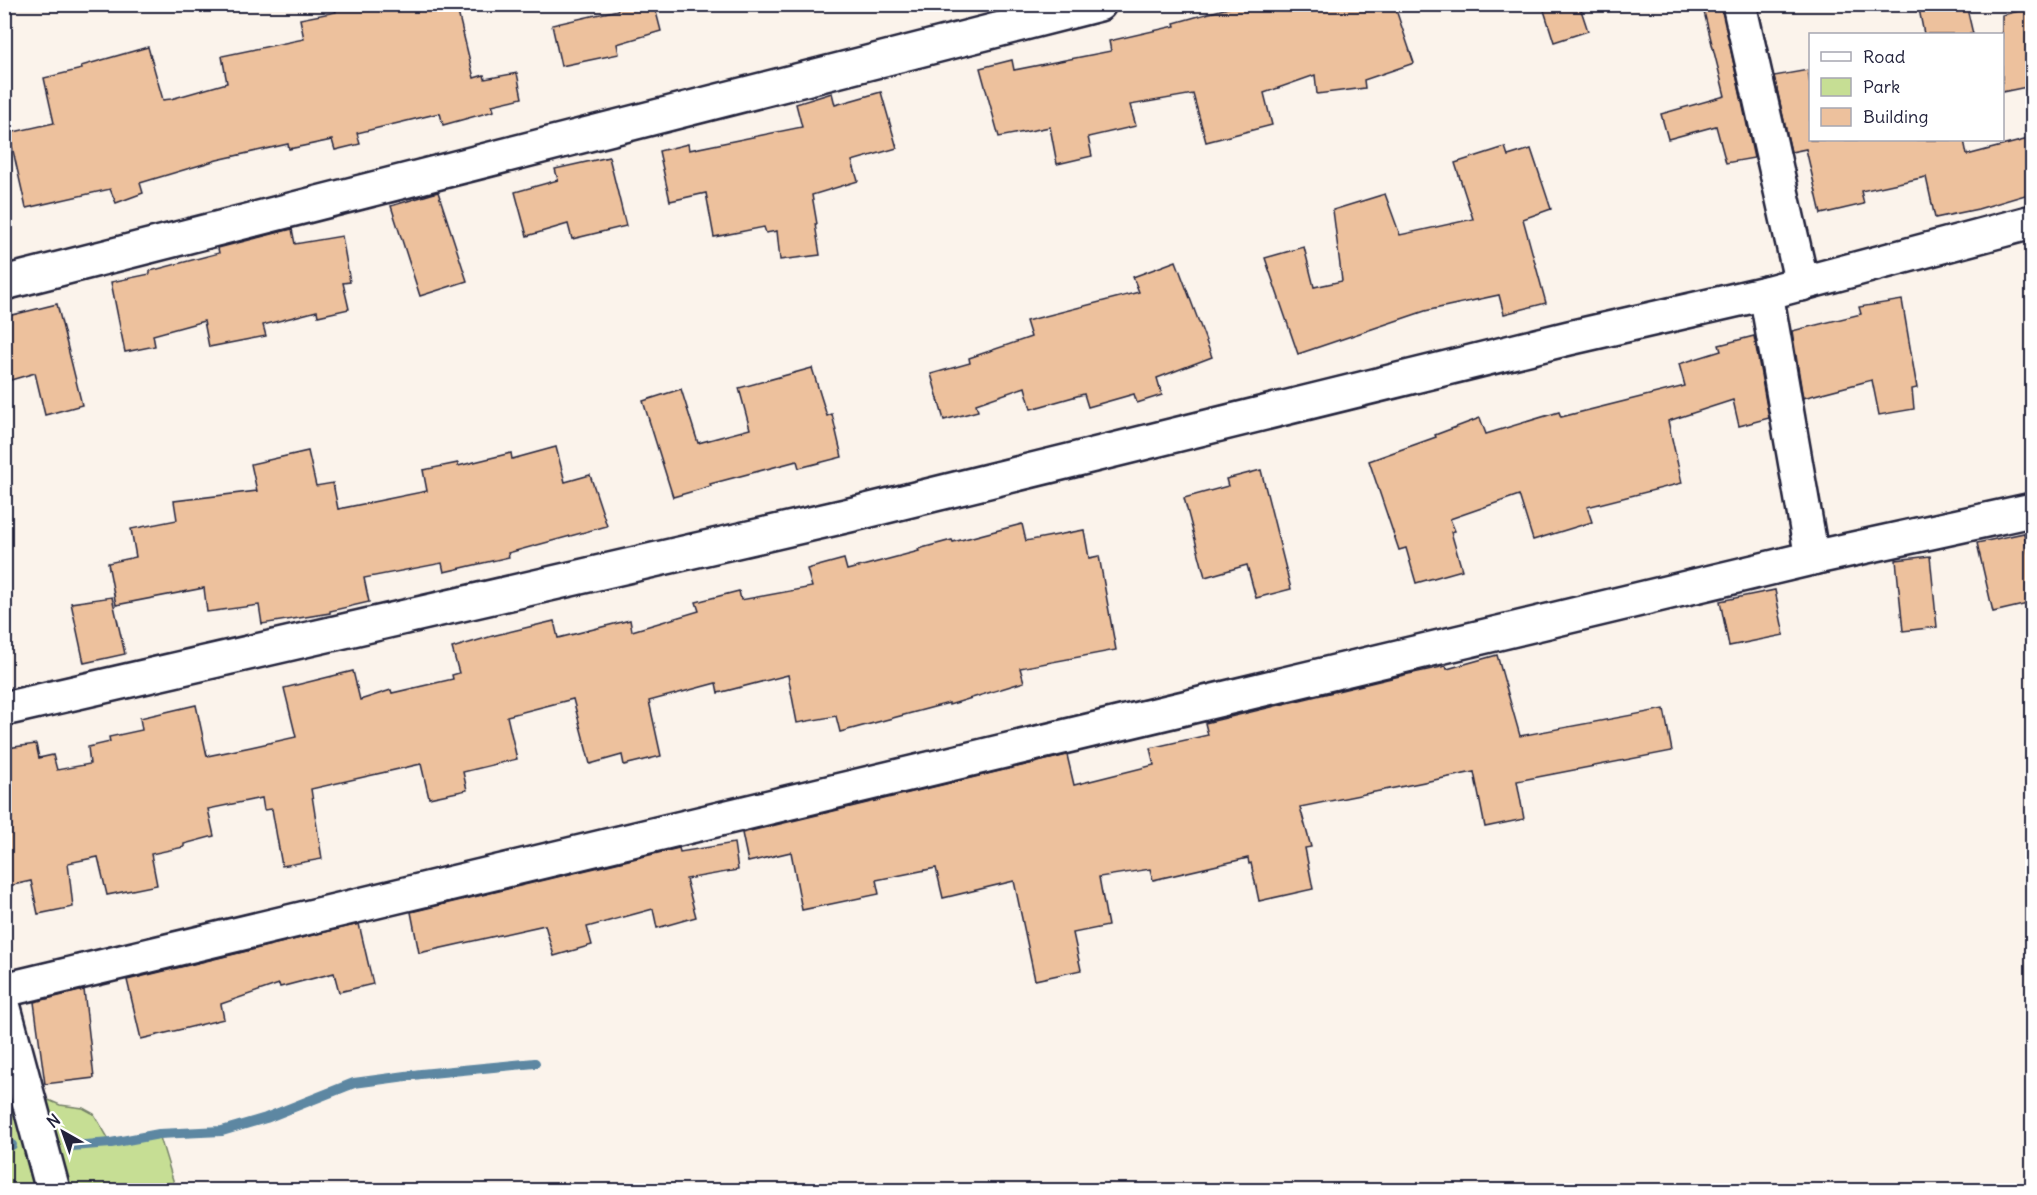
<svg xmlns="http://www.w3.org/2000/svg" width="2037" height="1195" font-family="Delius,sans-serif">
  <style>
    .green { fill: #c6de94; stroke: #748068; stroke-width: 1.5 }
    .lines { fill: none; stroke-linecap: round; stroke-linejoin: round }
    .stream { stroke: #5d87a2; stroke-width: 10 }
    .building { fill: #edc19d; stroke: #22223b; stroke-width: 1.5 }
    .minor-casing { stroke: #22223b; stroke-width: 38 }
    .minor { stroke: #fff; stroke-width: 33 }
  </style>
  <rect width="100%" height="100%" fill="#fbf3eb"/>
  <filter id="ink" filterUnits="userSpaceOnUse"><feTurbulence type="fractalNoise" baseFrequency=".0167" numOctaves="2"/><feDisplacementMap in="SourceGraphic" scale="12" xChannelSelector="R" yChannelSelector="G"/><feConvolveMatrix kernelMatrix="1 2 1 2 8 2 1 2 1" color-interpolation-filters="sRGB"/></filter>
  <g filter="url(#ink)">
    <polygon class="green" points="4,1090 18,1094 37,1095 60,1105 83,1108 94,1114 111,1143 159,1134 176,1190 5,1190"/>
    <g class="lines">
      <g class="stream">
        <polyline points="4,1143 12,1145"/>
        <polyline points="72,1146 111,1143 159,1134 222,1131 266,1118 354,1083 421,1074 535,1063"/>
      </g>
    </g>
    <g class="building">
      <polygon points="334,4 456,4 474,78 484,75 485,79 517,73 522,98 492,105 494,111 443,125 440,113 357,133 360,144 335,150 332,140 289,149 288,144 217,160 140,183 143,193 116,203 110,189 26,208 9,133 54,123 44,78 82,69 81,66 148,47 163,100 171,99 227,83 222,56 304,39 300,19 336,12"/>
      <polygon points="617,4 654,4 661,31 617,44 619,54 561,66 552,25 618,10"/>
      <polygon points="1242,4 1394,4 1414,63 1364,80 1365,88 1317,94 1315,75 1264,93 1272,125 1206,142 1193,94 1130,105 1136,126 1088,137 1092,156 1057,164 1050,127 999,137 980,68 1012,60 1014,70 1111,51 1109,41 1175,26 1174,23"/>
      <polygon points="1542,4 1579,4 1588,31 1554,42"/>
      <polygon points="1702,4 1721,4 1754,158 1726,163 1716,126 1668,139 1661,114 1725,96"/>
      <polygon points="1918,4 1966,4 1973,34 1924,34"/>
      <polygon points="2032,8 2032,86 2002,92 2002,15"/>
      <polygon points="1808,70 1810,85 1810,140 1964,140 1967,155 2032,138 2032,193 1978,209 1935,218 1926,177 1861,191 1864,204 1821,214 1806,149 1791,152 1774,76"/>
      <polygon points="881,92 897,148 852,161 858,181 812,195 817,224 815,224 820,255 780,260 777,231 766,233 764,227 714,237 706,193 670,201 659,151 688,144 689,150 802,127 796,104 832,93 835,105"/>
      <polygon points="1505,147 1508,156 1531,149 1551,209 1523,219 1546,303 1504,314 1499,295 1425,311 1298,354 1265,258 1304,247 1314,287 1342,281 1333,210 1385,194 1400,235 1473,219 1455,163"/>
      <polygon points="609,157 626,226 572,239 568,224 527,236 515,192 558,180 555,169"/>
      <polygon points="438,192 467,281 420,296 391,206"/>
      <polygon points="292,229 295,244 342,236 350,282 343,283 349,309 318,316 317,311 263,325 266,336 209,347 204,321 153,335 155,346 125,352 111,282 150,274 150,271 219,253 218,248"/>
      <polygon points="1176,261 1212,357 1157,378 1162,395 1137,403 1134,394 1088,407 1084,394 1031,409 1025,387 976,404 978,411 944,420 931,374 970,363 969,358 1031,337 1026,321 1139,292 1133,277"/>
      <polygon points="1902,300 1917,388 1912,389 1914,409 1879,415 1872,380 1803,398 1792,331 1861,314 1859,307"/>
      <polygon points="57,304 82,405 45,415 35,373 4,382 4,317"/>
      <polygon points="1754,336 1769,418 1739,426 1733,400 1668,421 1682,483 1587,507 1592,522 1533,540 1519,495 1450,519 1455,531 1451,532 1462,570 1416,583 1406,548 1399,550 1369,461 1436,437 1435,435 1480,418 1486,434 1559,412 1561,417 1685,386 1679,364 1721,351 1719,345"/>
      <polygon points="812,368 827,416 832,414 842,457 799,468 797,461 710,484 711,486 673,497 643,401 681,389 698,443 750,429 739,388"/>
      <polygon points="556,447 565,482 590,475 607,526 508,553 509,557 444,572 442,563 364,578 369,602 330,611 330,613 262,624 259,605 207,612 204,588 116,605 108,563 136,557 131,529 177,520 174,501 257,491 251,464 308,451 316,486 333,483 338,509 427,491 423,470 458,463 458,466 511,453 512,459"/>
      <polygon points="1261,470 1291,589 1256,598 1247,565 1205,577 1184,498 1228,486 1226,479"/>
      <polygon points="1022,524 1026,541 1084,530 1089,558 1099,556 1116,650 1020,668 1024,682 949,705 949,703 840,732 836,716 797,723 788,675 718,693 716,683 649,701 661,756 624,765 622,755 590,764 573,699 507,716 517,759 463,772 467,790 429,798 421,764 311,789 322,859 282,866 272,809 264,810 262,798 208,809 214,836 184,844 184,847 151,854 157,885 107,895 98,857 68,863 73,907 38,914 31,881 4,887 4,788 12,786 7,748 36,744 39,758 53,755 57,770 90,764 88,747 110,742 109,737 142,730 140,718 196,705 207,756 251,747 296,737 284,688 353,671 360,700 391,690 392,693 453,679 452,675 459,673 452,648 496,635 554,621 558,638 630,620 632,631 699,611 696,602 739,591 741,600 812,587 807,569 844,559 847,570 919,551 918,549 952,540 953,542"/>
      <polygon points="2024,533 2032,569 2032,603 1993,612 1977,543"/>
      <polygon points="1930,556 1937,627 1903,631 1896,560"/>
      <polygon points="1775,590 1784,635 1729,646 1720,601"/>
      <polygon points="112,597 125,654 84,663 71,603"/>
      <polygon points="1497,655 1520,736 1664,709 1672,751 1517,781 1524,819 1485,827 1474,772 1300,807 1311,847 1305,848 1313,889 1259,901 1251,863 1249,864 1248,858 1153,880 1150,869 1099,877 1108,926 1073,933 1081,970 1035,980 1014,881 943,898 936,868 876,880 879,894 802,910 791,852 748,862 742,833 1067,755 1074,785 1154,765 1150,748 1208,735 1205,723 1404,675 1446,666 1447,669"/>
      <polygon points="734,843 738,870 686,879 696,917 657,928 653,909 587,927 592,945 554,956 545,925 419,953 411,912 679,848 680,852"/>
      <polygon points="359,924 373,984 339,992 334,973 280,987 279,984 221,1004 224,1019 141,1039 127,980"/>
      <polygon points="84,990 94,1078 45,1084 34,1002"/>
    </g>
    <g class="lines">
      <defs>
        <g id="minor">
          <polyline points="1739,4 1802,284"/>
          <polyline points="4,283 1099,4"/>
          <polyline points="1766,293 1812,558"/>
          <polyline points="4,709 854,514 1569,338 1766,293 2032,222"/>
          <polyline points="4,990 1812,558 2032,510"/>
          <polyline points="4,1008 53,1190"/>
        </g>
      </defs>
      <use href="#minor" class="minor-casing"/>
      <use href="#minor" class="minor"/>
    </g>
  </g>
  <rect width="2037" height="1195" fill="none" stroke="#fff" stroke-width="24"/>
  <rect x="12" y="12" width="2013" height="1171" fill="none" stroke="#22223b" stroke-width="2" filter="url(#ink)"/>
  <rect x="1809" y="33" width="195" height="108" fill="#ffffff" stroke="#a7a7b1" stroke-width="1.5"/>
  <rect x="1821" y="52" width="30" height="9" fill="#ffffff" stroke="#a7a7b1" stroke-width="1.5"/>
  <text x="1863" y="63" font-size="18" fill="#22223b">Road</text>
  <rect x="1821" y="78" width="30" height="18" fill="#c6de94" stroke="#a7a7b1" stroke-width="1.5"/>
  <text x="1863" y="93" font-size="18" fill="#22223b">Park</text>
  <rect x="1821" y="108" width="30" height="18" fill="#edc19d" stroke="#a7a7b1" stroke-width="1.5"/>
  <text x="1863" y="123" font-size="18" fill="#22223b">Building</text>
  <g transform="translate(63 1132) rotate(320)" stroke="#ffffff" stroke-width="4.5" paint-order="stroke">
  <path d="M0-4.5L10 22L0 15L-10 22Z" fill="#22223b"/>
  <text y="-9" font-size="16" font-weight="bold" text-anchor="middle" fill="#22223b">N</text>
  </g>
</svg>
